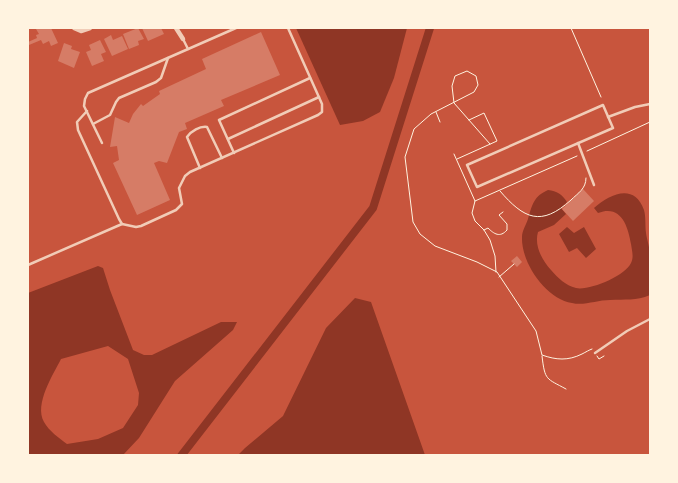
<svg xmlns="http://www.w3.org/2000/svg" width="678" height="483" font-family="Commissioner,sans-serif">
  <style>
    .water { fill: #8f3625; fill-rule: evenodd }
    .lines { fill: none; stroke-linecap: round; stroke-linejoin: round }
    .canal { stroke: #8f3625; stroke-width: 8 }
    .building { fill: #d67c66 }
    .path { stroke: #fff3e0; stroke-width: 1 }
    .service { stroke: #f1ccb7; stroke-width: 2.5 }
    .minor { stroke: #f1ccb7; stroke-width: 4.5 }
  </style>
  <rect width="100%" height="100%" fill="#c8553d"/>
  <g class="water">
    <polygon points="296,28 407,28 394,78 380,112 363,121 340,125"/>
    <path d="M548,190C557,191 562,194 567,202L561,208L566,214L554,225L538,232C534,246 542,260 551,270C559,279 565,285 576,288C589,291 625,276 631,263C634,257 632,251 631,244C628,226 621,204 598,213L594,208C609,195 634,182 644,210C646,217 645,225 646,233C647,240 650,248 650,256C652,268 650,282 650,295C636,301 625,299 610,300C597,300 584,306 572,303C546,299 521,263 522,237C522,231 526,225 528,219C532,205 534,196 548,190Z"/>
    <polygon points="567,227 574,233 584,227 596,249 586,258 577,248 569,252 559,234"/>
    <path d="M98,266L103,268L110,290L133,350L144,355H152L221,322H237L233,330L175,381L139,438L123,455H28V293ZM108,346L128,359L139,393L138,405L123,428L98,439L67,444C59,438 49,431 44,422C34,404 53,375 61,359Z"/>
    <polygon points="355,298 371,302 425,455 238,455 245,448 283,416 326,328"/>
  </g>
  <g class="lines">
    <polyline class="canal" points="181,456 373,208 430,28"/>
  </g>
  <g class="building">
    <polygon points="40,28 51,28 58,43 51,46 49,41 43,44 41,40 29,45 28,42 37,38 36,35 39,34 36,29"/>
    <polygon points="138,28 144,39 138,41 139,45 129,49 123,34"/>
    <polygon points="142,28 161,28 164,34 148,41"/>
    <polygon points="261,32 280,75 221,100 224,106 185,123 187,129 179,132 167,163 159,161 154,163 170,200 137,215 113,163 119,160 117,146 110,147 115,117 129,123 133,114 141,104 143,106 160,94 159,91 206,69 202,59"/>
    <polygon points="111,35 113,40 122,36 128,49 112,56 104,39"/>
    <polygon points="100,40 106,52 101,54 104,61 92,66 86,52 91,50 89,45"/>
    <polygon points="64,43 72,46 71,49 80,52 74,68 58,61"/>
    <polygon points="583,189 594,201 573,221 562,209"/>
    <polygon points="517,256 522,262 517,267 511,261"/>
  </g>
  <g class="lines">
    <g class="path">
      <polyline points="571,28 601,97"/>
      <polyline points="436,112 440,122"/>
      <path d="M490,144L454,103L452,86L455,76L467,71L476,76L478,85L474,92L431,114L414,129L405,157L413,222L420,234L435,246L477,262L497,272L536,331L542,355C556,360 568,361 582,354C586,352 589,350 592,349"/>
      <polyline points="587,151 650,122"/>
      <polyline points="454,154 475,201 472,213 475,221 484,230 490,240 495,256 496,272"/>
      <polyline points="457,159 497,141 484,113 469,120"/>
      <path d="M500,191C524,219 541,227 571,200C578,193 586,189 586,178"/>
      <polyline points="475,201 577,156"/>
      <path d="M484,230L488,228C494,234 500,238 507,230V224L499,215L503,212"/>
      <polyline points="499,277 514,264"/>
      <path d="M542,356C545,381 546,378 566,389"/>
      <polyline points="597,356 599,359 604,356"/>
    </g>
    <g class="service">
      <polyline points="183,39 188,49"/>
      <polygon points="603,105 613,128 477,187 467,165"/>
      <polyline points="87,111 77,122 78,130 119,219 122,224 136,227 141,226 176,210 182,204 179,188 185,176 190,172 318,115 322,112 322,104 288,28"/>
      <polyline points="608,117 635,107 650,104"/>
      <polyline points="93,124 110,115 116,102 119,98 156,82 161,78 168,58"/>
      <polyline points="228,139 319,97"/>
      <polyline points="102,143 84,106 85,99 88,93 236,28"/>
      <polyline points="578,143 594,185"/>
      <polyline points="234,153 219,120 310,78"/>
      <path d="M200,168L187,137C191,131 200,126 207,127L222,158"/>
      <polyline points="28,265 122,224"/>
      <polyline points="595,353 627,331 650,319"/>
    </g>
    <g class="minor">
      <polyline points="74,28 81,31 90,28"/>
      <polyline points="176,28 183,39"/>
    </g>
  </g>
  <rect width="678" height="483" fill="none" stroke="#fff3e0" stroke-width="58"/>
</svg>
